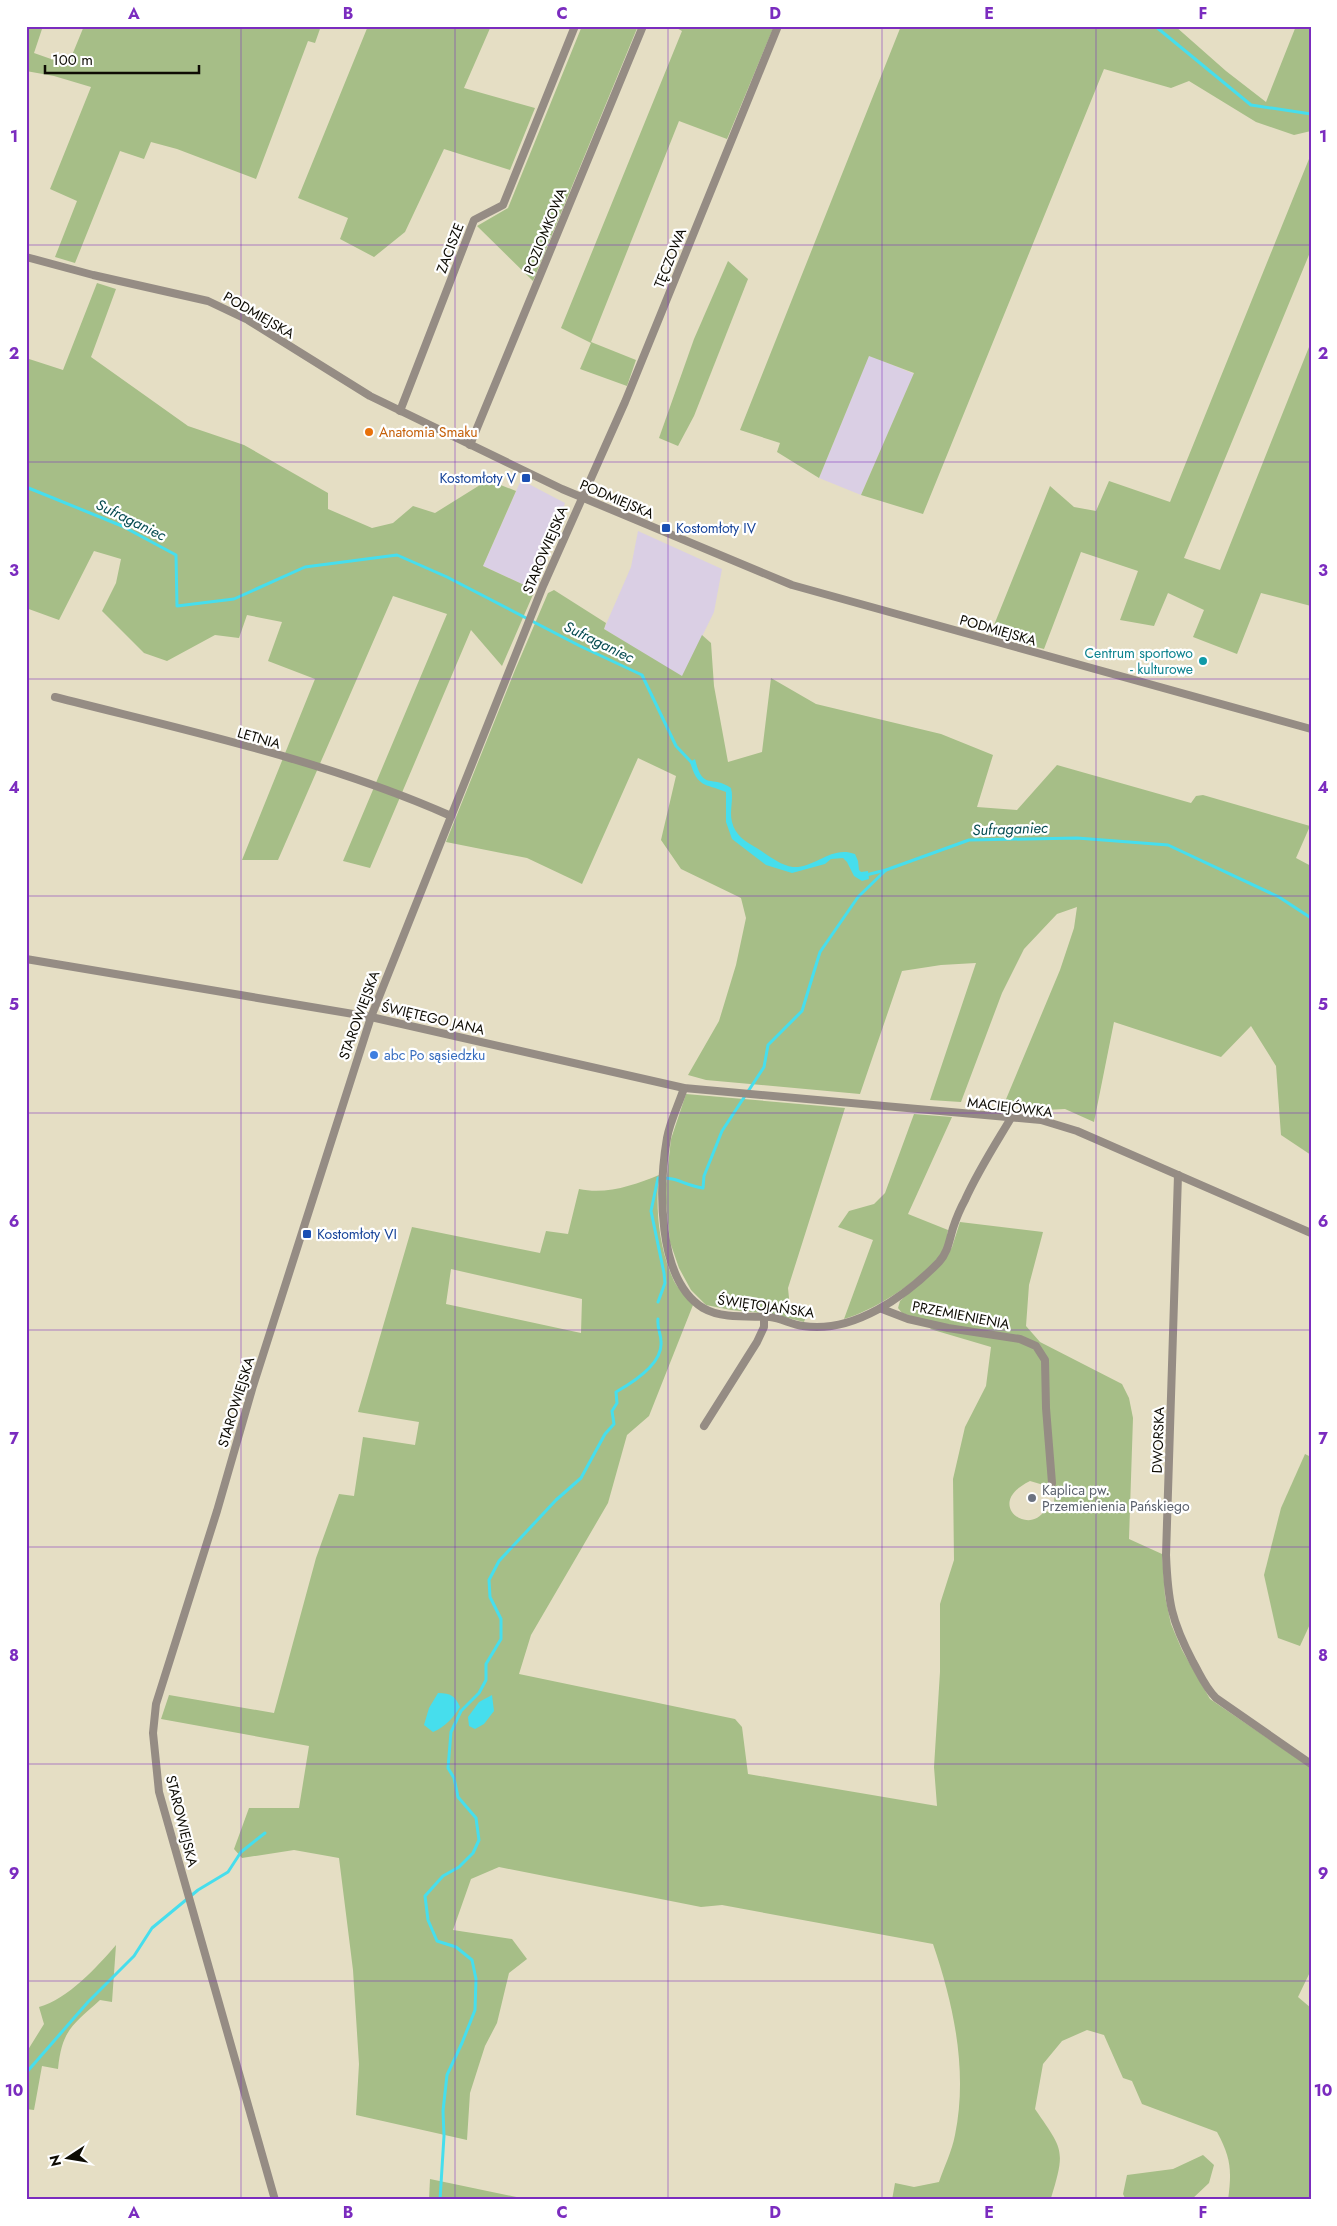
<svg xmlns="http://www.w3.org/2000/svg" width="1337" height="2226" font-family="Jost,sans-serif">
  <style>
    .commercial { fill: #dacfe4 }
    .green { fill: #a6be87; fill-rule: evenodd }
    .water { fill: #46deed }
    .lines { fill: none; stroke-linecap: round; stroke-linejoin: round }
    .stream { stroke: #46deed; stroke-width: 3 }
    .street { stroke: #958c84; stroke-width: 8 }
    .grid { fill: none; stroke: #7b2cbf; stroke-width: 1; stroke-opacity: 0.55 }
    .food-dot { fill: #e8710a; stroke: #fff; stroke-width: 2 }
    .transit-dot { fill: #1a4fb4; stroke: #fff; stroke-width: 2 }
    .culture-dot { fill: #0f9aa8; stroke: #fff; stroke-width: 2 }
    .shop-dot { fill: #3f7fe0; stroke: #fff; stroke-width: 2 }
    .worship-dot { fill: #6b7280; stroke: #fff; stroke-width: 2 }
    .labels { text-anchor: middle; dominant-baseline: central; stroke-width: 4.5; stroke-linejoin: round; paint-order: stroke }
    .street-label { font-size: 14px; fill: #0e0c04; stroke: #fff }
    .food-label { font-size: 14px; fill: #c56008; stroke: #fff; text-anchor: start }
    .transit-label { font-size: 14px; fill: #164399; stroke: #fff; text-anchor: start }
    .culture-label { font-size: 14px; fill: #0d838f; stroke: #fff; text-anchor: end }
    .shop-label { font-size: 14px; fill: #366cbe; stroke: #fff; text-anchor: start }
    .worship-label { font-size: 14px; fill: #5b616d; stroke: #fff; text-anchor: start }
    .water-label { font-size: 15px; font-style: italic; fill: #064b51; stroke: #fff }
    .neatline { fill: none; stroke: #7b2cbf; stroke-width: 2 }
    .grid-label { font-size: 16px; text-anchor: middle; font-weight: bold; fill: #7b2cbf }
  </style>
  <rect width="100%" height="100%" fill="#e5dec4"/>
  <g class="commercial">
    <polygon points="869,355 914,374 861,495 819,478"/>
    <polygon points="521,480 565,503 535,590 483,566"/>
    <polygon points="638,531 722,569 714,612 682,677 604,629 631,567"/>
  </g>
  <g class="green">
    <polygon points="26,26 43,26 34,53 68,65 84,26 321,26 315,43 308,41 256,179 177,149 151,142 144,159 120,151 75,263 55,257 77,201 50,189 91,87 54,76 26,71"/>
    <polygon points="368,26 491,26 464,88 535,108 510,170 444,149 405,232 374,257 340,239 348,218 298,198"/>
    <polygon points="582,26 638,26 533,281 477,226 508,208"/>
    <polygon points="673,26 774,26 727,139 679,121 591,342 636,360 627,386 580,369 591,343 561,328 682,31"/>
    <polygon points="901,26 1175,26 1226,71 1266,102 1296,26 1311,26 1311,131 1294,135 1256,122 1189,81 1171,88 1104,69 923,514 861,495 914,373 869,356 819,478 777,452 780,443 740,430"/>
    <polygon points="1311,154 1311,250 1184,558 1220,570 1311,342 1311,606 1261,593 1237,654 1193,637 1204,610 1168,593 1154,626 1120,620 1138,571 1081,552 1044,649 990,635 1050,486 1074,507 1096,511 1109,481 1170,502"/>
    <polygon points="728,261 748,279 694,416 678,446 659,438 694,339"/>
    <polygon points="97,283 116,289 91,357 188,426 244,445 328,493 328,509 372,528 393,523 413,506 435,513 488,480 516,491 483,566 535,590 502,666 471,630 370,868 343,861 447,614 393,596 278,860 242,860 315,679 268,661 282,622 247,615 239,638 215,635 167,661 144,653 102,611 116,583 121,559 94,551 59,620 26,608 26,358 63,370"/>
    <polygon points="554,590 606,623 604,629 682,676 702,635 711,643 714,686 728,762 762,752 771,678 816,704 941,734 993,755 977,807 1017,810 1057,765 1191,803 1196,796 1203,795 1310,826 1296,858 1311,866 1311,1155 1281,1135 1276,1066 1251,1026 1221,1057 1114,1022 1094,1122 1065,1109 1044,1110 1004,1104 1060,970 1074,928 1077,907 1057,914 1024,949 1002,993 961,1102 930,1100 976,963 941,965 902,971 860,1094 706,1080 688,1075 719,1021 736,965 746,918 741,898 681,869 661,840 676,776 638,758 582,884 527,858 446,842 515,670 548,593"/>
    <polygon points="686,1094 845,1108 788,1288 789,1298 785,1311 788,1315 805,1319 804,1322 772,1314 731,1310 706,1305 691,1290 679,1268 670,1242 665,1193 671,1139"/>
    <path d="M914,1114L952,1117L908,1214L948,1230C947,1235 947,1241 946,1245C935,1273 872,1312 844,1319L873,1240L838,1227L849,1211L874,1204L885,1193Z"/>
    <path d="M659,1175C655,1208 659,1249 674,1281C678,1289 687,1297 693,1305L649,1416L627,1435L608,1503L531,1635L519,1674L735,1719L742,1727L748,1774L937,1806L934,1767L940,1672V1604L954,1560L953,1479L965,1427L986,1386L991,1347L930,1329L935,1324L902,1313L898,1308L900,1301L945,1259L952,1247L960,1222L1043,1232L1029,1285L1026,1326L1040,1342L1122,1384L1129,1398L1133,1418L1129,1539L1162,1554L1165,1596L1171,1624L1182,1650L1210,1699L1311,1768V1970L1298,1997L1311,2008V2200H1228C1232,2170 1231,2158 1217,2132L1142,2104L1132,2081L1123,2078L1104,2035L1087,2030L1062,2041L1043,2064L1035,2109C1063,2150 1066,2149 1051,2198L1047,2200H892L895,2183L914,2187L939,2182C944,2167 952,2151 955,2135C968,2072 954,2005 933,1944L722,1905L701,1907L499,1867L471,1879L453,1930L512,1939L527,1959L509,1973L497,2023L485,2046L470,2093L467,2140L356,2115L359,2064L353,1970L339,1858L294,1850L242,1858L234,1849L249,1808H299L309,1746L161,1719L169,1695L274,1713L316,1558L339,1494L354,1496L363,1437L415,1445L419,1422L358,1412L412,1227L540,1253L546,1231L568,1234L579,1189C606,1195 635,1185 659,1175ZM451,1269L582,1299L581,1333L446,1304ZM1030,1481L1047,1486L1052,1483C1055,1495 1056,1502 1050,1513L1045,1510C1029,1537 983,1504 1030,1481Z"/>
    <polygon points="1305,1454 1311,1457 1311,1622 1300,1646 1278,1638 1264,1575 1281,1508"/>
    <path d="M116,1945L112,2002L100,2000C73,2025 62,2029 58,2069L42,2066L34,2110L26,2109V2053L44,2024L39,2007C68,1999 97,1967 116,1945Z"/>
    <polygon points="1203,2155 1214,2165 1209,2183 1191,2200 1126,2200 1123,2194 1127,2175 1173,2169"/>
    <polygon points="430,2179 531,2200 429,2200"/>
  </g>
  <g class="water">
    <path d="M695,759C703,792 711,774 731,788C734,799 729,811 732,822C735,835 745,841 755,847C767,854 779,865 793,867C816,868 831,845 855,854L858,861L859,870L861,872L868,871L869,879L862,881L854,876L847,862L843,858L831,859L825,864L792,873L766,865L732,839L726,822V792C704,783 698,788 690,762Z"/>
    <path d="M438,1693C451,1693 455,1696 460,1707C453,1718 445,1727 433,1732L424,1725L429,1708Z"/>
    <polygon points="492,1695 494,1711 484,1724 475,1729 469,1726 468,1717 479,1702"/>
  </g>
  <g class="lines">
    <g class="stream">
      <polyline points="1155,26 1251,105 1311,114"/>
      <polyline points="26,487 122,526 176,555 177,606 234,599 305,567 397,555 447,577 580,646 642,675 676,746 694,765"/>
      <polyline points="866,875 886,870 969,840 1077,838 1168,845 1279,897 1311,918"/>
      <path d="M658,1302L665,1283L664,1273L651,1211L658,1178C678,1177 683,1185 703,1188L704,1176L722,1131L764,1067L768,1045L802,1011L820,952L858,897L886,870"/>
      <polyline points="26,2073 88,2002 134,1956 152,1928 198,1890 228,1872 241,1852 265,1833"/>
      <path d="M440,2200L444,2136L443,2111L447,2075L462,2043L475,2010L476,1979L472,1960L456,1947L437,1941L428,1920L425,1896L443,1876L459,1867L473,1853L479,1840L476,1818L458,1797L454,1778L448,1768L451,1732L461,1711L479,1693L486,1680V1664L501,1639V1619L490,1597L489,1580L499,1561L556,1500L581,1478L605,1434L614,1424L612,1411L617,1403L616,1392C632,1383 663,1364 661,1342C661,1333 657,1329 658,1319"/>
    </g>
    <g class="street">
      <polyline points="26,257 93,275 208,301 248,320 370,396 562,489 792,585 1311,729"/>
      <polyline points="400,411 474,220 503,205 575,26"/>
      <polyline points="470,445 643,26"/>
      <path d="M55,697C188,731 325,760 451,816"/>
      <polyline points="26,959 371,1017 684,1088 1041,1120 1077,1131 1311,1233"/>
      <path d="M684,1088C679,1104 670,1121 667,1138C659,1185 656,1279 703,1308C722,1319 749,1316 770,1317C781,1318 792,1325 803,1326C853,1334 906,1296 939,1262C948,1252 949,1241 953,1228C956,1219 960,1209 965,1200C978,1171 995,1145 1011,1118"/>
      <path d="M1178,1175L1166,1555C1168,1602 1171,1620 1193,1662C1201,1676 1205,1687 1216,1698L1311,1764"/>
      <polyline points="882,1309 908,1319 948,1328 1020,1339 1036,1346 1045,1360 1046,1408 1052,1483"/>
      <polyline points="704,1426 757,1342 764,1327 764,1317"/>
      <polyline points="275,2200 159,1792 153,1733 156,1704 217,1511 253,1386 371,1017 543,586 625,402 778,26"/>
    </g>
  </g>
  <path class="grid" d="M241,26V2200M455,26V2200M668,26V2200M882,26V2200M1096,26V2200M26,245H1311M26,462H1311M26,679H1311M26,896H1311M26,1113H1311M26,1330H1311M26,1547H1311M26,1764H1311M26,1981H1311"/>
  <circle class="food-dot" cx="369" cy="432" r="5"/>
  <g class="transit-dot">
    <rect x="521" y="473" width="10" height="10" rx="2.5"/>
    <rect x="661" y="523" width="10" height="10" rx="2.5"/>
    <rect x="302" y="1229" width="10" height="10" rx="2.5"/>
  </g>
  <circle class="culture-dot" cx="1203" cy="661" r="5"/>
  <circle class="shop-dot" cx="374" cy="1055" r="5"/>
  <circle class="worship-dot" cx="1032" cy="1498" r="5"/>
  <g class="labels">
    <g class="street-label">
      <text transform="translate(545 231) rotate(-68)">POZIOMKOWA</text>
      <text transform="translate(450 248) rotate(-69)">ZACISZE</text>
      <text transform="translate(670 258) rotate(-68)">TĘCZOWA</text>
      <text transform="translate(259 315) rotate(30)">PODMIEJSKA</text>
      <text transform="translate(617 499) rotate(23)">PODMIEJSKA</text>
      <text transform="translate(545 550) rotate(-67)">STAROWIEJSKA</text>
      <text transform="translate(998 630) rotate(16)">PODMIEJSKA</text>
      <text transform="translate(259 738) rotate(16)">LETNIA</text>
      <text transform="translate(359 1015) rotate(-70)">STAROWIEJSKA</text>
      <text transform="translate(433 1018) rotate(13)">ŚWIĘTEGO JANA</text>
      <text transform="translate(1010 1107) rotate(7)">MACIEJÓWKA</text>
      <text transform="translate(766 1306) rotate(8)">ŚWIĘTOJAŃSKA</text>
      <text transform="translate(961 1315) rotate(11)">PRZEMIENIENIA</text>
      <text transform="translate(236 1402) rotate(-73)">STAROWIEJSKA</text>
      <text transform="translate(1158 1440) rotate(-88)">DWORSKA</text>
      <text transform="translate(182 1821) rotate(76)">STAROWIEJSKA</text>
    </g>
    <g class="food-label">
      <text x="379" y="432">Anatomia Smaku</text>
    </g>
    <g class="transit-label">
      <text x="516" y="478" text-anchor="end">Kostomłoty V</text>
      <text x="676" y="528">Kostomłoty IV</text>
      <text x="317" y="1234">Kostomłoty VI</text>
    </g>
    <g class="culture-label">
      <text x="1193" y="653">Centrum sportowo<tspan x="1193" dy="16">- kulturowe</tspan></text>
    </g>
    <g class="shop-label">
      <text x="384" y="1055">abc Po sąsiedzku</text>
    </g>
    <g class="worship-label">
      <text x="1042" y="1490">Kaplica pw.<tspan x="1042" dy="16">Przemienienia Pańskiego</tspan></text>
    </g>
    <g class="water-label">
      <text transform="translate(131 520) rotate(26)">Sufraganiec</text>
      <text transform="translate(599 642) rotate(26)">Sufraganiec</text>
      <text transform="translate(1010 829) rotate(-2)">Sufraganiec</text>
    </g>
  </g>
  <rect width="1337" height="2226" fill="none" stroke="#ffffff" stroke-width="55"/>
  <g transform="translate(68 2158) rotate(258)" stroke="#ffffff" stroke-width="4" paint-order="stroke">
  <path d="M0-4L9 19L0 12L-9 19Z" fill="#0e0c04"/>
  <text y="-8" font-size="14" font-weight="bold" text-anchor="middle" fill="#0e0c04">N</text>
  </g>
  <path d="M45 65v8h154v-8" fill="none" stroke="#0e0c04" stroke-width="2.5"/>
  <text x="52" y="65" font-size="15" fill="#0e0c04" stroke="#ffffff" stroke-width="4" paint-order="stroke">100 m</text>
  <rect x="28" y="28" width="1282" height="2170" class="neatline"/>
  <g class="grid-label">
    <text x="134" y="19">A</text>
    <text x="348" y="19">B</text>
    <text x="562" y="19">C</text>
    <text x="775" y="19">D</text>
    <text x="989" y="19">E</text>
    <text x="1203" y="19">F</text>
    <text x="14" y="142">1</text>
    <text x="1323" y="142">1</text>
    <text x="14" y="359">2</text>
    <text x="1323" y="359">2</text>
    <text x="14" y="576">3</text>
    <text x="1323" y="576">3</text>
    <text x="14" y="793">4</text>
    <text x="1323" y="793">4</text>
    <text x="14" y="1010">5</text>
    <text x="1323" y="1010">5</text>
    <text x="14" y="1227">6</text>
    <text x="1323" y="1227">6</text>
    <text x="14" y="1444">7</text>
    <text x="1323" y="1444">7</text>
    <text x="14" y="1661">8</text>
    <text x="1323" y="1661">8</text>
    <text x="14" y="1879">9</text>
    <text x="1323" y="1879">9</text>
    <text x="14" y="2096">10</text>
    <text x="1323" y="2096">10</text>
    <text x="134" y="2218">A</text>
    <text x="348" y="2218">B</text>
    <text x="562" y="2218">C</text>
    <text x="775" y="2218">D</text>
    <text x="989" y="2218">E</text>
    <text x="1203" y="2218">F</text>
  </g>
</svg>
